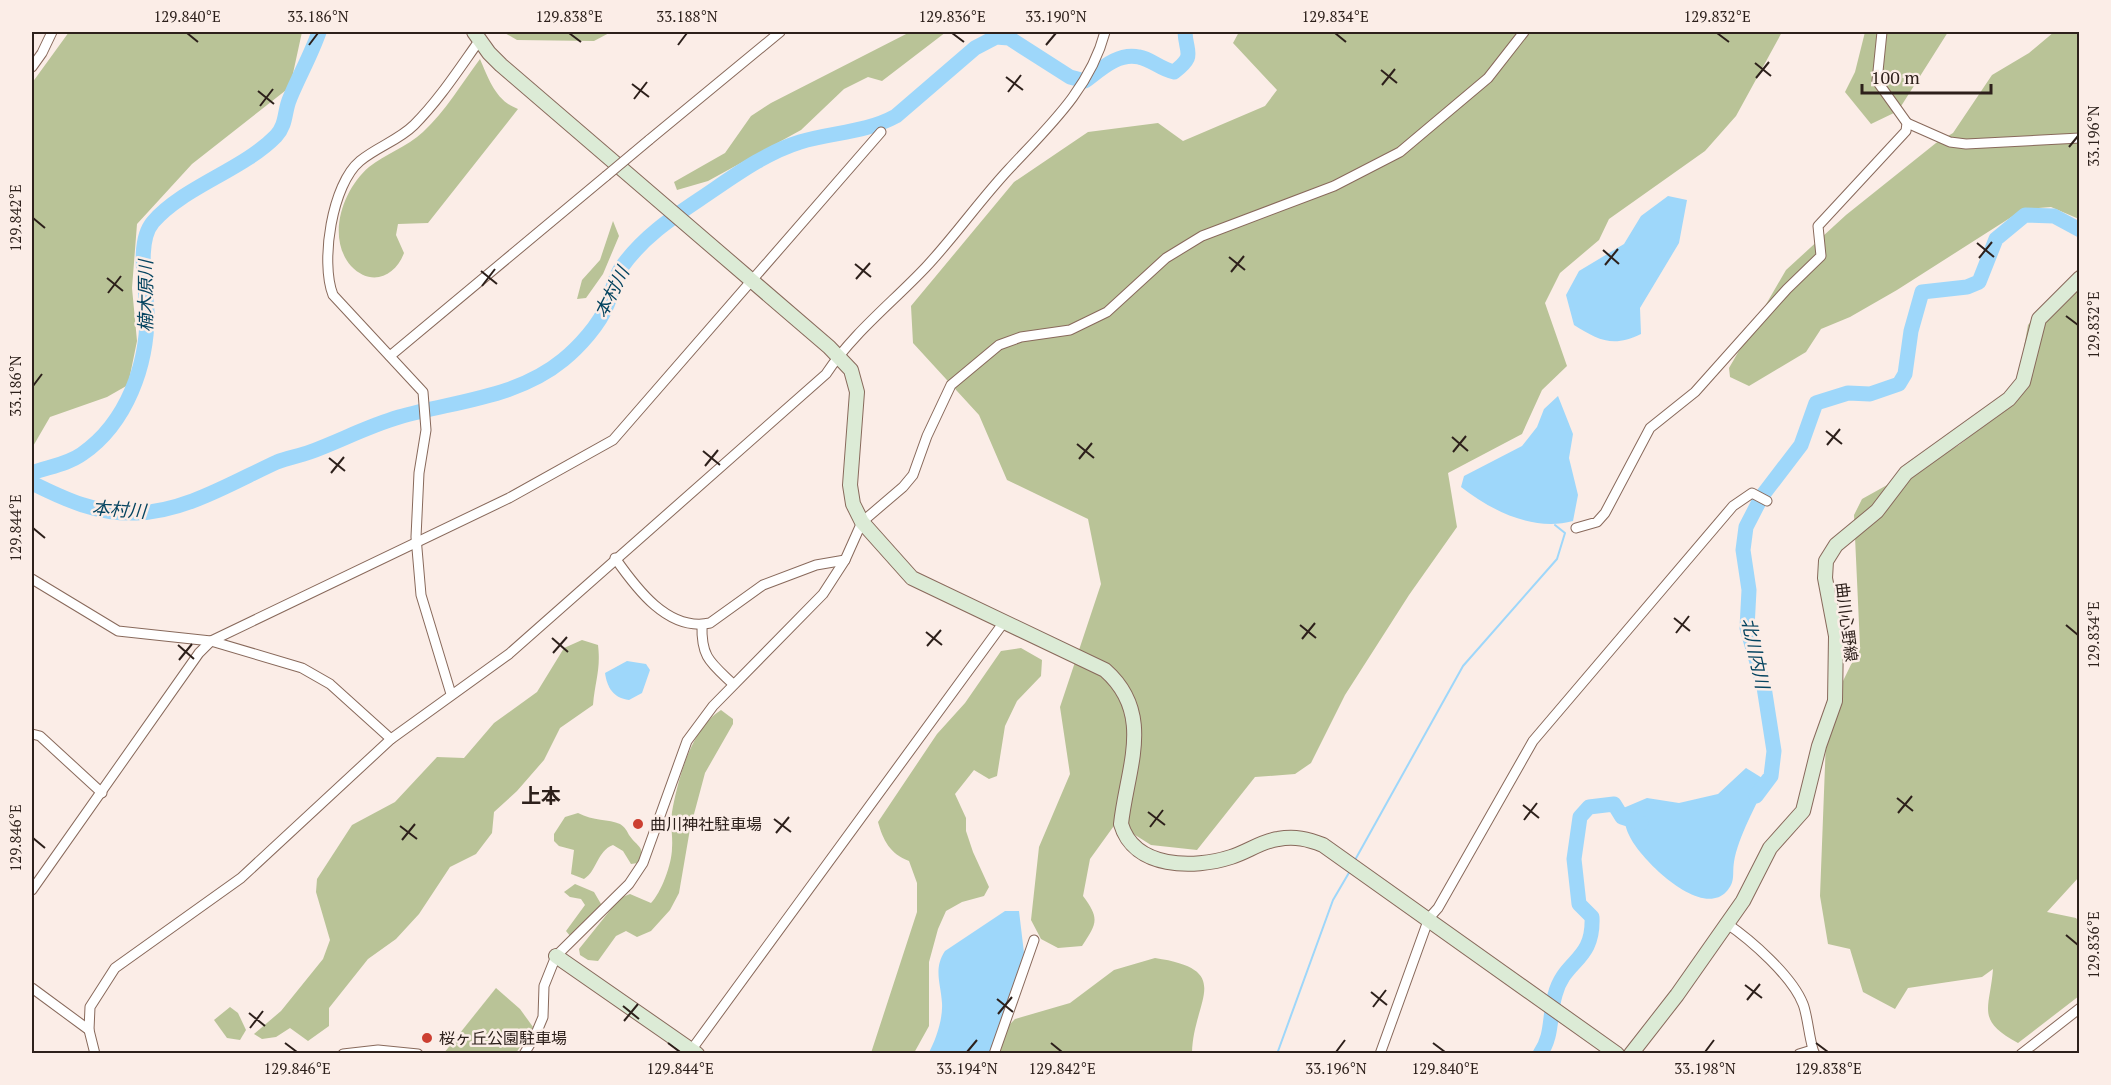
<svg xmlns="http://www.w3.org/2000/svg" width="2111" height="1085" font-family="'PT Serif','Noto Sans JP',serif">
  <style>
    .green { fill: #b9c397 }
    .water { fill: #9ed7fa }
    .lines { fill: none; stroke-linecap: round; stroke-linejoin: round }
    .stream { stroke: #9ed7fa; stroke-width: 2 }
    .river { stroke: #9ed7fa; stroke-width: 15 }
    .street-casing { stroke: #88695b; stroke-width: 11 }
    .secondary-casing { stroke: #88695b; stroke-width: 16 }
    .street { stroke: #fff; stroke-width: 9 }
    .secondary { stroke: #dcebd6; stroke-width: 14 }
    .street-bridge-casing { stroke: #88695b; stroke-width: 11; stroke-linecap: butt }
    .street-bridge { stroke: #fff; stroke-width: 9 }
    .ticks { fill: none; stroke: #2d201b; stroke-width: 2 }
    .poi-dot { fill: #cc3f31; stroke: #fbede7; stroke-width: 2 }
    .labels { text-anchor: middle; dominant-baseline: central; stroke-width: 5; stroke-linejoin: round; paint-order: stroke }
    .street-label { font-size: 16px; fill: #2d201b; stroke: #fbede7 }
    .poi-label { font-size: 16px; fill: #2d201b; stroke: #fbede7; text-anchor: start }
    .water-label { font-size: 18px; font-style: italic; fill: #054460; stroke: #fbede7 }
    .quarter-label { font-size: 20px; font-weight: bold; fill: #2d201b; stroke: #fbede7 }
    .neatline { fill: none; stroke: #2d201b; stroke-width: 2 }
    .ticks-label { font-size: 15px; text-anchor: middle; fill: #2d201b }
  </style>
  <rect width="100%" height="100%" fill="#fbede7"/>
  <g class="green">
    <polygon points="69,32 302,32 290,87 192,164 137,224 132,288 137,341 128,385 107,397 50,417 32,448 32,83"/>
    <polygon points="503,32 611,32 594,41 517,40"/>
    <polygon points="910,32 946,32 882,81 868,77 844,89 801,130 708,181 677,190 674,182 725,153 751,116 771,103"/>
    <path d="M1239,32H1782L1736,116L1705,151L1609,219L1599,240L1560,273L1545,303L1567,366L1542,390L1522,434L1448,473L1457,527L1409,595L1345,695L1311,763L1295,774L1255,777L1197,850L1151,845L1116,823L1090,859L1083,896C1100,919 1097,923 1082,946L1058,948L1041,939L1031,920L1039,847L1070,774L1060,707L1101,584L1088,519L1007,480L979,415L913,343L911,306L1014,182L1088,132L1158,123L1183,141L1265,106L1277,90L1233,43Z"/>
    <polygon points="1865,32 1948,32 1898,111 1871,124 1845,92 1855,72"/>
    <polygon points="2054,32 2079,32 2079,219 2051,207 2024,209 1897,290 1850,317 1821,329 1806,352 1749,386 1730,377 1729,368 1786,270 1846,215 1936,143 1953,133 1992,75 2029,53"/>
    <path d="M480,59C489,80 496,101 518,109L428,223L398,224L396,235L404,253C395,277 371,287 351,266C326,237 343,189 369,167C385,154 407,147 423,132C445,112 462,83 480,59Z"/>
    <polygon points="613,221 619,236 603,274 586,298 577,299 582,280 600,260"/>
    <path d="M2079,268V877L2047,912L2076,918L2079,922V996L2018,1043C1975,1020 1990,1009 1993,969L1982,977L1908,988L1895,1009L1863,992L1850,949L1828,944L1820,896L1827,714L1860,646L1854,515L1862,499L1959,445L2014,402L2028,325Z"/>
    <path d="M582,640L598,645C601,669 595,681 593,705L560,728L544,760L517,791L494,812L492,833L476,854L450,867L419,914L396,939L368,959L329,1008V1026L308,1041L290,1028L276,1037L262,1039L254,1034L281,1011L323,959L330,940L316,892L317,879L352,825L395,802L437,757L464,758L494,723L537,692L564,648Z"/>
    <path d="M1021,648L1042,660L1041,676L1017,701L1005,726L997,776L989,779L974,770L955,794L966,818V831L973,852L989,887L984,896L962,902L946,911L938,929L929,962V1026L914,1053H871L917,912V883L909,861C890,854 883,840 878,822L937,734L965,703L1001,651Z"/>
    <path d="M721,710L733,719V724L705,773L690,829L679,893L670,910L651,931L637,937L626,931L616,936L598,961L588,960L580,955L579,949L620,898L630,894L651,903C661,893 672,864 672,848C673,836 670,824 672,812C678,779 691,729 721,710Z"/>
    <path d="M578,813C593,821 609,819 620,824C625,827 627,831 629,835C637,847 647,847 638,863L631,864L623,851L613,845C597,851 597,871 584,879L571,874L574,850L559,846L554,841V834L565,817Z"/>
    <polygon points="575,884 594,892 601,904 600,908 571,937 566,931 585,905 581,899 570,897 564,892"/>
    <path d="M1155,958C1236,970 1193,1000 1192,1053L1000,1054L1006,1028L1015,1019L1070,1003L1114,970Z"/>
    <polygon points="496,988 520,1009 533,1027 516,1053 444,1053"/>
    <polygon points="230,1007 238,1013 246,1030 240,1040 227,1038 214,1020"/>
  </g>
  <g class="water">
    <path d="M1668,196L1687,200L1679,243L1640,308L1641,334C1613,348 1598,340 1574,325L1566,295L1579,271L1624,244L1641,216Z"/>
    <path d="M1558,396L1573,434L1569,458L1578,495L1573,521C1534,532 1492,511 1461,487L1464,476L1522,446L1537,427L1544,409Z"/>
    <path d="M627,661L646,664L650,670L642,693L629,700C613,698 607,687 605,673Z"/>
    <path d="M1746,768L1767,781C1757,804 1738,837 1734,862C1732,874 1736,882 1726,892C1700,919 1639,858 1629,835C1625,827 1624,817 1621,809L1647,798L1679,803L1718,794Z"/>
    <path d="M1005,911H1019L1024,953L1003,1020L989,1053L928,1054C936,1040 943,1019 942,1003C941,984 933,969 945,951Z"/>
  </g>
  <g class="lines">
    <g class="stream">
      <polyline points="1355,860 1463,666 1557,559 1565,533 1555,525"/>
      <polyline points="1277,1054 1333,900 1350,871"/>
    </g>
    <g class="river">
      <path d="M32,473C48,467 68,464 82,454C127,423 148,364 147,311C146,286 136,242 153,222C183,187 243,170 276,136C287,124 284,111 290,98C299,76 311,55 319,32"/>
      <path d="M32,483C66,500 97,514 136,513C185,512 233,482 277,462C287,458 299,456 310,452C340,441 368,426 399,417C454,401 517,398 563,360C579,347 600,324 607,305C612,293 614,279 621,268C642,238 670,219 700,199C730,179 764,153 800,142C832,132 865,133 896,116L975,48L996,37L1009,38L1070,77L1085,81C1100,70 1118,52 1139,57C1151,59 1160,69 1174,72C1196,55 1186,54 1185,32"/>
      <polyline points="1756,796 1771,776 1774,751 1764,687 1747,628 1749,590 1743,550 1746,527 1762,496 1801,445 1816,403 1848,393 1870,394 1899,384 1905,374 1911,331 1922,292 1967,287 1979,282 1996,239 2025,215 2054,216 2080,230"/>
      <path d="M1540,1054C1553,1036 1549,1015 1555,995C1564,959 1594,962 1592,917L1579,904L1574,859L1580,817L1589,807L1614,804L1622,817L1641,823"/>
    </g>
    <defs>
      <g id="street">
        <polyline points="32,67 42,53 52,32"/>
        <polyline points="1907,123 1950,142 1966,144 2080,138"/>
        <polyline points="649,140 780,32"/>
        <polyline points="390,356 606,176"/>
        <polyline points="1576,528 1597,522 1605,513 1650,428 1695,392 1787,289 1821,256 1818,226 1906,131 1907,123 1877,81 1882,32"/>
        <path d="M615,558C636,588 668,632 710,623L763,585L816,565L845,560"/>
        <polyline points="32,579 118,631 211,641 302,668 330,684 391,739"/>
        <path d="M702,625C701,658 711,663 733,684"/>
        <path d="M451,694L421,595L416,537L419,473L426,430L423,392L333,295C320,262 332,184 360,161C377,147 399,140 414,125C439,100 459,69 479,41"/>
        <polyline points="32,734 40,736 102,793"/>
        <polyline points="32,890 199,653 211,641 509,498 613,440 881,132"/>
        <path d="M1726,923C1751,940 1792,976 1803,1004C1808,1016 1810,1047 1815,1054"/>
        <polyline points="32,988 89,1030"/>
        <polyline points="692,1049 1004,622"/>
        <path d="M95,1054L89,1030L90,1007L115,968L241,878L391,739L509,654L826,374C853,333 893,302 926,267C955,236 980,200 1009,169C1048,127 1090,89 1105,32"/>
        <polyline points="343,1054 378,1050 418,1054"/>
        <polyline points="524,1054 535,1036 543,1017 544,986 556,956 629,884 643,863 687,741 713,706 823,594 845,560 862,522 903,487 913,475 927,436 951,385 999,345 1021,337 1070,330 1107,312 1166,258 1202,236 1334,186 1400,152 1488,78 1524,32"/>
        <polyline points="994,1054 1034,940"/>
        <polyline points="1380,1054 1429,918 1438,908 1533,741 1733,506 1752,493 1767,501"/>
        <polyline points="1799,1054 1812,1050"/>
        <polyline points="2021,1054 2080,1008"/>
      </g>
      <g id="secondary">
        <path d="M474,32L489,53L501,65L829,347L851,370L857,392L850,485L853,504L862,522L912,578L1105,670C1155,714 1127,768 1121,824C1134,869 1194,869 1231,857C1247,852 1262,841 1278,839C1295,836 1308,839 1323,845L1617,1054"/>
        <polyline points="556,956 697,1054"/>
        <polyline points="1631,1054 1677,995 1743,901 1770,848 1803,811 1819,746 1835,701 1836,636 1825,578 1826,561 1836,545 1877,511 1906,473 2009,399 2023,382 2039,319 2080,278"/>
      </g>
    </defs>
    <use href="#street" class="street-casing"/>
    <use href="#secondary" class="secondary-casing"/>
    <use href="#street" class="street"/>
    <use href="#secondary" class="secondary"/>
    <defs>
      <polyline id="street-bridge" points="606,176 649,140"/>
    </defs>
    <use href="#street-bridge" class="street-bridge-casing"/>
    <use href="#street-bridge" class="street-bridge"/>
  </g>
  <path class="ticks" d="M187,33L198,42M569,33L581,42M952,33L964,42M1335,33L1346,42M1717,33L1729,42M309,45L318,33M678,45L687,33M1046,45L1056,33M1755,63L1771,76M1381,70L1397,83M1006,77L1023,90M1756,78L1769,62M632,84L649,97M1382,85L1395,69M258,91L274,104M1008,92L1021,75M634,99L647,82M260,106L273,89M2069,147L2078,136M33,218L45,228M1977,243L1994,257M1603,250L1619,264M1229,257L1245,270M1979,258L1992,242M855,264L871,277M1605,265L1618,249M481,271L497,284M1231,272L1244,256M107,278L123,291M856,279L870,263M482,286L495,269M108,293L121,276M2066,316L2078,325M33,386L42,374M1826,431L1842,444M1452,437L1468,451M1077,444L1094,458M1827,445L1840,429M703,451L720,465M1453,452L1466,436M329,458L345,471M1079,459L1092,443M705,466L718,450M331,473L344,457M33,528L45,538M1674,618L1690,631M1300,625L1316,638M2066,625L2078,635M926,632L942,645M1676,633L1689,616M552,638L568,652M1302,639L1315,623M178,645L194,659M927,646L941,630M553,653L567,637M179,660L192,644M1897,798L1913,811M1523,805L1539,818M1148,812L1165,825M1898,813L1912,796M774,819L791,832M1524,820L1537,803M400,826L417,839M1150,827L1163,810M776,833L789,817M33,838L45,848M402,840L415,824M2066,935L2078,945M1745,985L1762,998M1371,992L1387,1005M997,999L1013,1012M1747,1000L1760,984M623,1006L639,1019M1373,1007L1386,990M249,1013L265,1026M998,1014L1012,997M624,1021L638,1004M250,1028L263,1011M285,1043L297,1052M668,1043L680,1052M1051,1043L1062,1052M1433,1043L1445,1052M1816,1043L1828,1052M967,1052L977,1040M1336,1052L1345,1040M1705,1052L1714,1040"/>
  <g class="poi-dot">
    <circle cx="638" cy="824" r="6"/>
    <circle cx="427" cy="1038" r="6"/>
  </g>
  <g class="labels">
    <g class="street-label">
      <text transform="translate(1847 622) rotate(83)">曲川心野線</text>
    </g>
    <g class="poi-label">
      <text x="650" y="824">曲川神社駐車場</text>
      <text x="439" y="1038">桜ヶ丘公園駐車場</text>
    </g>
    <g class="water-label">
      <text transform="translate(611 292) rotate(-63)">本村川</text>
      <text transform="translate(145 296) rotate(-90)">楠木原川</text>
      <text transform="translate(119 509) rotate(4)">本村川</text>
      <text transform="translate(1756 653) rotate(78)">北川内川</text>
    </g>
    <g class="quarter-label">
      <text x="541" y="795">上本</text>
    </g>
  </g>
  <rect width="2111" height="1085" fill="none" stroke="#fbede7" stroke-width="66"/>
  <path d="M1862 84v9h129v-9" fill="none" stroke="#2d201b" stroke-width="3"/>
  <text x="1871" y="84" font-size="18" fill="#2d201b" stroke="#fbede7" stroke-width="4.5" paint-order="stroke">100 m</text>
  <rect x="33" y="33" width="2045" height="1019" class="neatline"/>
  <g class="ticks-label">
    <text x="187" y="22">129.840°E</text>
    <text x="318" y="22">33.186°N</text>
    <text x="569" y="22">129.838°E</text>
    <text x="687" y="22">33.188°N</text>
    <text x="952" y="22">129.836°E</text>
    <text x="1056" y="22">33.190°N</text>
    <text x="1335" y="22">129.834°E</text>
    <text x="1717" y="22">129.832°E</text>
    <text transform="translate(2094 136) rotate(-90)" y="5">33.196°N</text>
    <text transform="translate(16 218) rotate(-90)" y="5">129.842°E</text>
    <text transform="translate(2094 325) rotate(-90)" y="5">129.832°E</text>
    <text transform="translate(16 386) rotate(-90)" y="5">33.186°N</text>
    <text transform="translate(16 528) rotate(-90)" y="5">129.844°E</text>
    <text transform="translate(2094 635) rotate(-90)" y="5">129.834°E</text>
    <text transform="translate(16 838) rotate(-90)" y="5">129.846°E</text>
    <text transform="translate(2094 945) rotate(-90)" y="5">129.836°E</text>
    <text x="297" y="1074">129.846°E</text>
    <text x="680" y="1074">129.844°E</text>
    <text x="967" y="1074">33.194°N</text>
    <text x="1062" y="1074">129.842°E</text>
    <text x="1336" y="1074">33.196°N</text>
    <text x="1445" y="1074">129.840°E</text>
    <text x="1705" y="1074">33.198°N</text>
    <text x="1828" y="1074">129.838°E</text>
  </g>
</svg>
